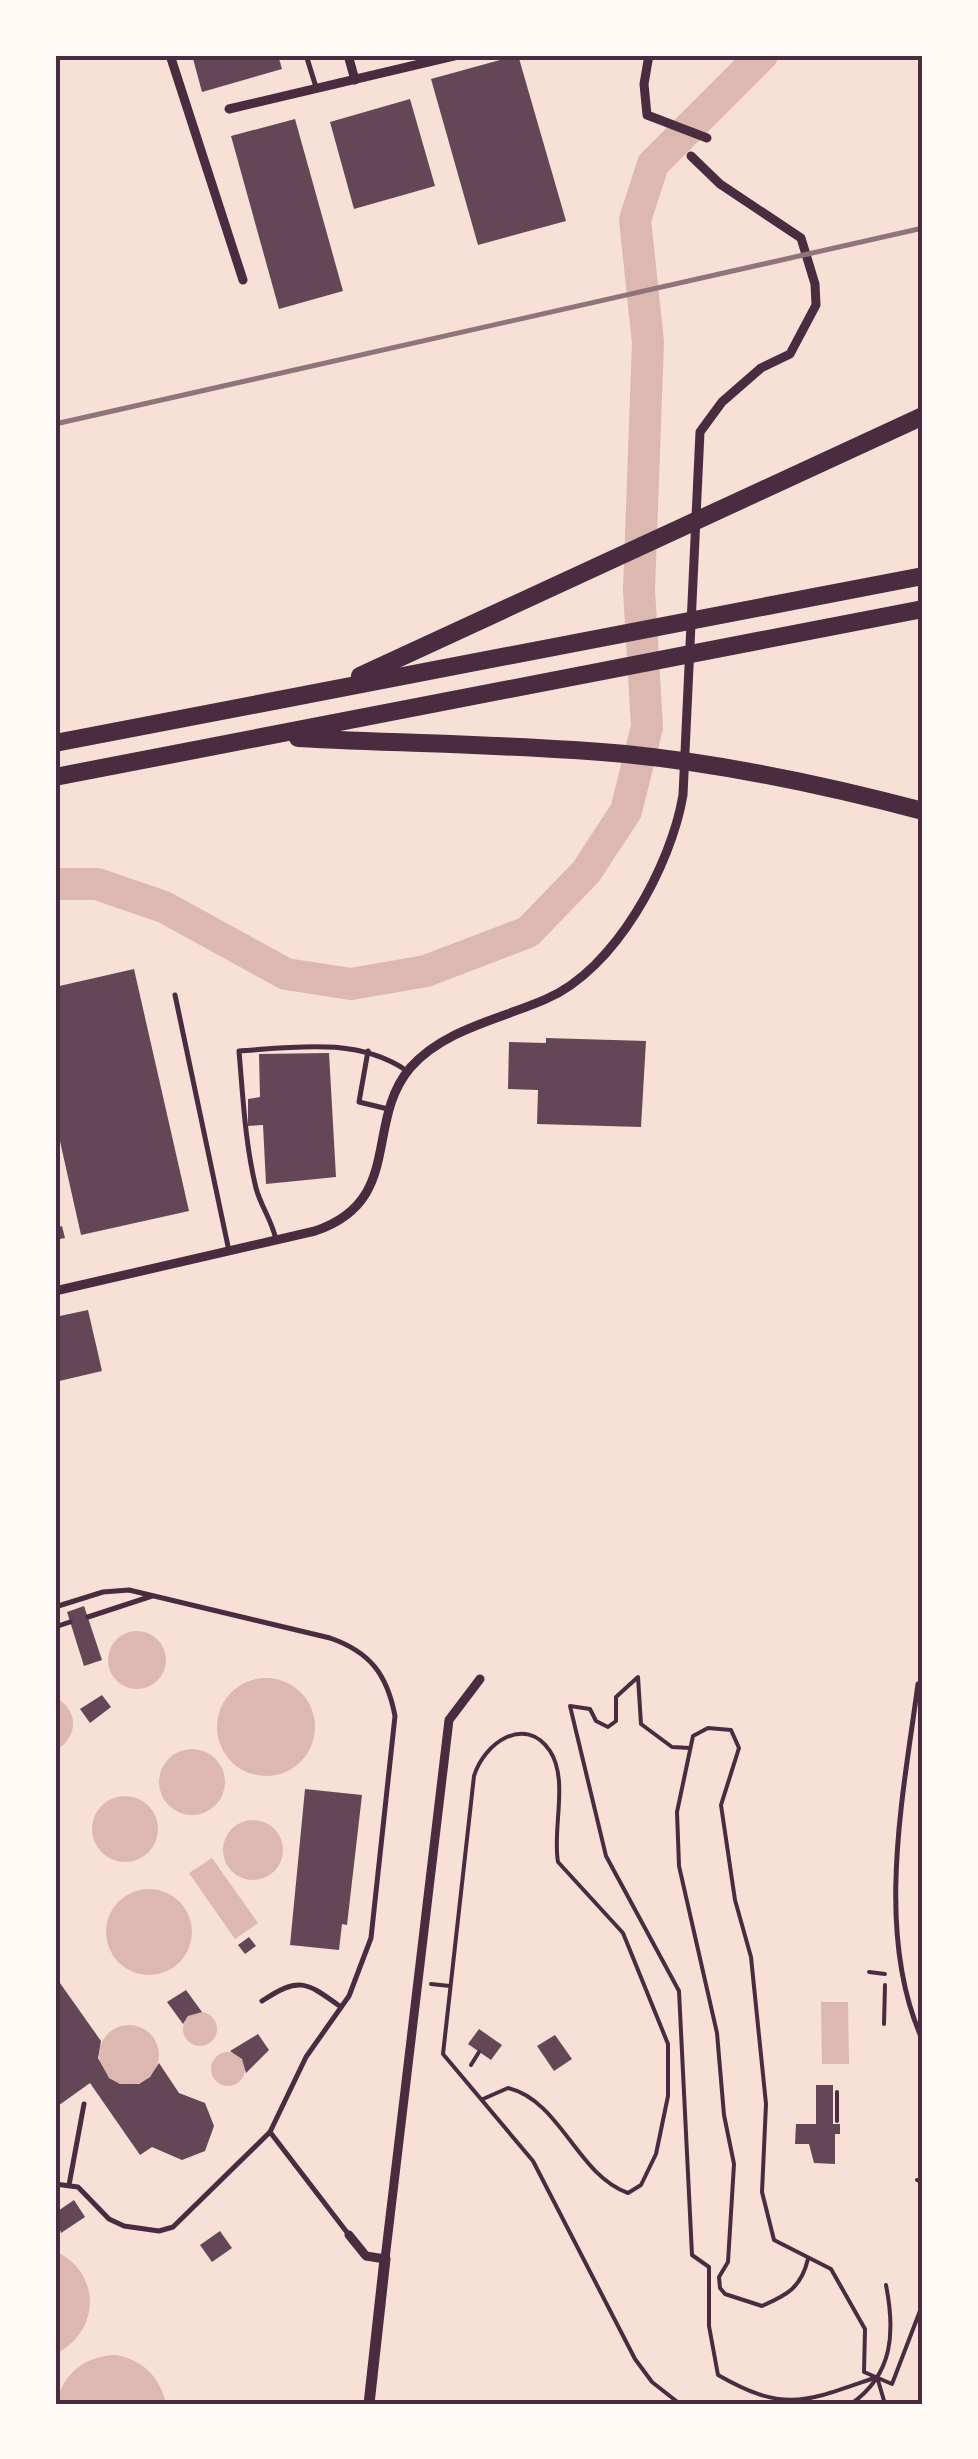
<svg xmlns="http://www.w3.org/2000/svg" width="978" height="2459" font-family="Manrope,sans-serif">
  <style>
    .water { fill: #dcb8b0 }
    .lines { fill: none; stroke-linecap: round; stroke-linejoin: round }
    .river { stroke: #dcb8b0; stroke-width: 32 }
    .building { fill: #644757 }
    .path { stroke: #4a2c40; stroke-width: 4 }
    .service { stroke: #4a2c40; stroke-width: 5 }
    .minor { stroke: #4a2c40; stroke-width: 9 }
    .tertiary { stroke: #4a2c40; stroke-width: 11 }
    .motorway { stroke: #4a2c40; stroke-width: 18 }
    .rail { stroke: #8f747c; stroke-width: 5 }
    .neatline { fill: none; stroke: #4a2c40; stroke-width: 4 }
  </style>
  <rect width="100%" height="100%" fill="#f7e1d7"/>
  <g class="water">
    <circle cx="137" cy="1660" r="29"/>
    <circle cx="266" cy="1727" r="49"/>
    <path d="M55,1697C79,1710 79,1737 55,1751Z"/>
    <circle cx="192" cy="1782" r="33"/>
    <circle cx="125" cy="1829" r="33"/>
    <circle cx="253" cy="1850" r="30"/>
    <polygon points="212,1858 258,1923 235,1939 189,1873"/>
    <circle cx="149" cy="1932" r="43"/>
    <polygon points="821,2002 848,2002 849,2064 822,2064"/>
    <circle cx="200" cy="2029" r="17"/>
    <circle cx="129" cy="2055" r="30"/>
    <circle cx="228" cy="2069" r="17"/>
    <path d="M55,2251C102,2272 101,2332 55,2354Z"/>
    <path d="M116,2355C143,2360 160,2377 166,2404H56C63,2373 85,2356 116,2355Z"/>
  </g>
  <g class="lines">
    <polyline class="river" points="55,884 97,884 164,907 286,974 351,984 426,971 528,932 586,872 626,811 647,727 639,590 648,342 635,220 653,164 762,55"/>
  </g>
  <g class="building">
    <polygon points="192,55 278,55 282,69 202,92"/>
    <polygon points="518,55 566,221 478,245 431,79"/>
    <polygon points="410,99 435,186 354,209 330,122"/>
    <polygon points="295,119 343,291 279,309 231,136"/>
    <polygon points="134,969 189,1211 81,1235 55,1119 55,987"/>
    <polygon points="546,1038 646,1041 641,1127 537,1124 538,1090 508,1089 509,1042 546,1043"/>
    <polygon points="329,1053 336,1177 266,1184 263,1125 248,1126 248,1099 260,1097 259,1054"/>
    <polygon points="62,1226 65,1238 55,1240 55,1228"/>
    <polygon points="88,1310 102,1371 55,1382 55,1317"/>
    <polygon points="84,1606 102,1660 84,1666 67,1612"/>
    <polygon points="102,1695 111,1707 90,1723 80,1709"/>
    <polygon points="305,1789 362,1795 347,1925 342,1924 339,1950 290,1945"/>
    <polygon points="249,1937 256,1946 245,1954 238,1945"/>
    <polygon points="55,1976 101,2041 98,2058 109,2078 120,2084 139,2084 150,2077 159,2063 179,2093 205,2103 214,2126 205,2151 182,2160 152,2147 140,2155 90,2083 55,2108"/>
    <polygon points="186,1990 202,2012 188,2016 183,2024 167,2002"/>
    <polygon points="479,2029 502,2045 491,2060 468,2044"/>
    <polygon points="258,2034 269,2050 246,2073 242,2059 230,2051"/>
    <polygon points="555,2035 572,2059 554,2071 537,2046"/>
    <polygon points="816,2085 833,2085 833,2124 840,2124 840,2134 835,2134 835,2164 814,2163 809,2144 795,2144 796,2124 816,2124"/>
    <polygon points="74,2200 85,2217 61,2233 55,2213"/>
    <polygon points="220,2231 232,2248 212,2262 200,2245"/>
  </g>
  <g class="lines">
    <g class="path">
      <path d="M690,1748L672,1747L641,1724L638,1677L616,1697V1721L608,1727L596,1721L590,1709L570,1706L606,1856L679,1991L692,2255L709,2267V2326L718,2375C786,2414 807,2401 877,2377L885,2404"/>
      <polyline points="869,1972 885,1974"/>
      <polyline points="431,1984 450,1986"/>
      <polyline points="884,2024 885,1985"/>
      <polyline points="471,2065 479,2052"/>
      <path d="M483,2099L508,2088C561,2101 577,2175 628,2193L641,2185L656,2154L668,2096V2044L623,1933L558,1862C552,1829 569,1780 550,1751C525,1714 484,1743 474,1776L443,2054L533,2161L635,2359L652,2382L680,2404"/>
      <polyline points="837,2121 837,2092"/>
      <polyline points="917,2180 923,2183"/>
      <path d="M808,2259C801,2288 787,2295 762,2306L725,2294L720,2288L719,2277L728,2262L734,2164L724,2115L717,2033L679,1866L677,1812L693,1736L708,1728L731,1730L739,1748L721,1805L735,1900L751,1957L766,2104L762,2192L774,2240L831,2269L865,2329L864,2372L892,2384L923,2303"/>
      <path d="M851,2404C894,2374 895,2331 886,2285"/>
    </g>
    <g class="service">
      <polyline points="306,55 316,87"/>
      <polyline points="175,995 229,1251"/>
      <polyline points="368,1051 359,1102 388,1109"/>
      <path d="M276,1240C272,1220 261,1207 256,1188C245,1143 243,1097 239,1051C295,1047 358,1037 407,1071"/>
      <path d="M55,1607L103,1592L129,1590L330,1638C370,1652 387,1674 395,1716L371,1938L349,1996L306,2057L270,2132L173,2227L159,2231L124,2226L109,2219L78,2187L55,2184"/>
      <polyline points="88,1617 152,1596"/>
      <polyline points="55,1627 70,1622"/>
      <path d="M918,1684C903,1796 874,1935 923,2041"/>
      <path d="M262,2001C300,1976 306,1982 341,2007"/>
      <polyline points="270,2132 349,2235"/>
      <polyline points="69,2185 84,2104"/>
    </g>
    <g class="minor">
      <polyline points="170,55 243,280"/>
      <polyline points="348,55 355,80"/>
      <polyline points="649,55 644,84 647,115 707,138"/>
      <polyline points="229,109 458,55"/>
      <path d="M55,1291L315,1231C404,1201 364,1123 410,1068C444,1029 501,1019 546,999C615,970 671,866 683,795L700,432L722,402L761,368L790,354L816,305L815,284L801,238L720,184L691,156"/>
      <polyline points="923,2111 923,2137"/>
      <polyline points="349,2235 366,2256 385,2259 449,1720 480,1679"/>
    </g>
    <polyline class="tertiary" points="369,2404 385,2259"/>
    <g class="motorway">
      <polyline points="360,676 923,416"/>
      <path d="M298,738C407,744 517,744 625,754C726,764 825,785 923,811"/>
      <polyline points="55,743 923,576"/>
      <polyline points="55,777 923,609"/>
    </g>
    <polyline class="rail" points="55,424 923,228"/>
  </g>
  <rect width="978" height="2459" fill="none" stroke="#fffaf5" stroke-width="115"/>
  <rect x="58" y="58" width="862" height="2344" class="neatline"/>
</svg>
